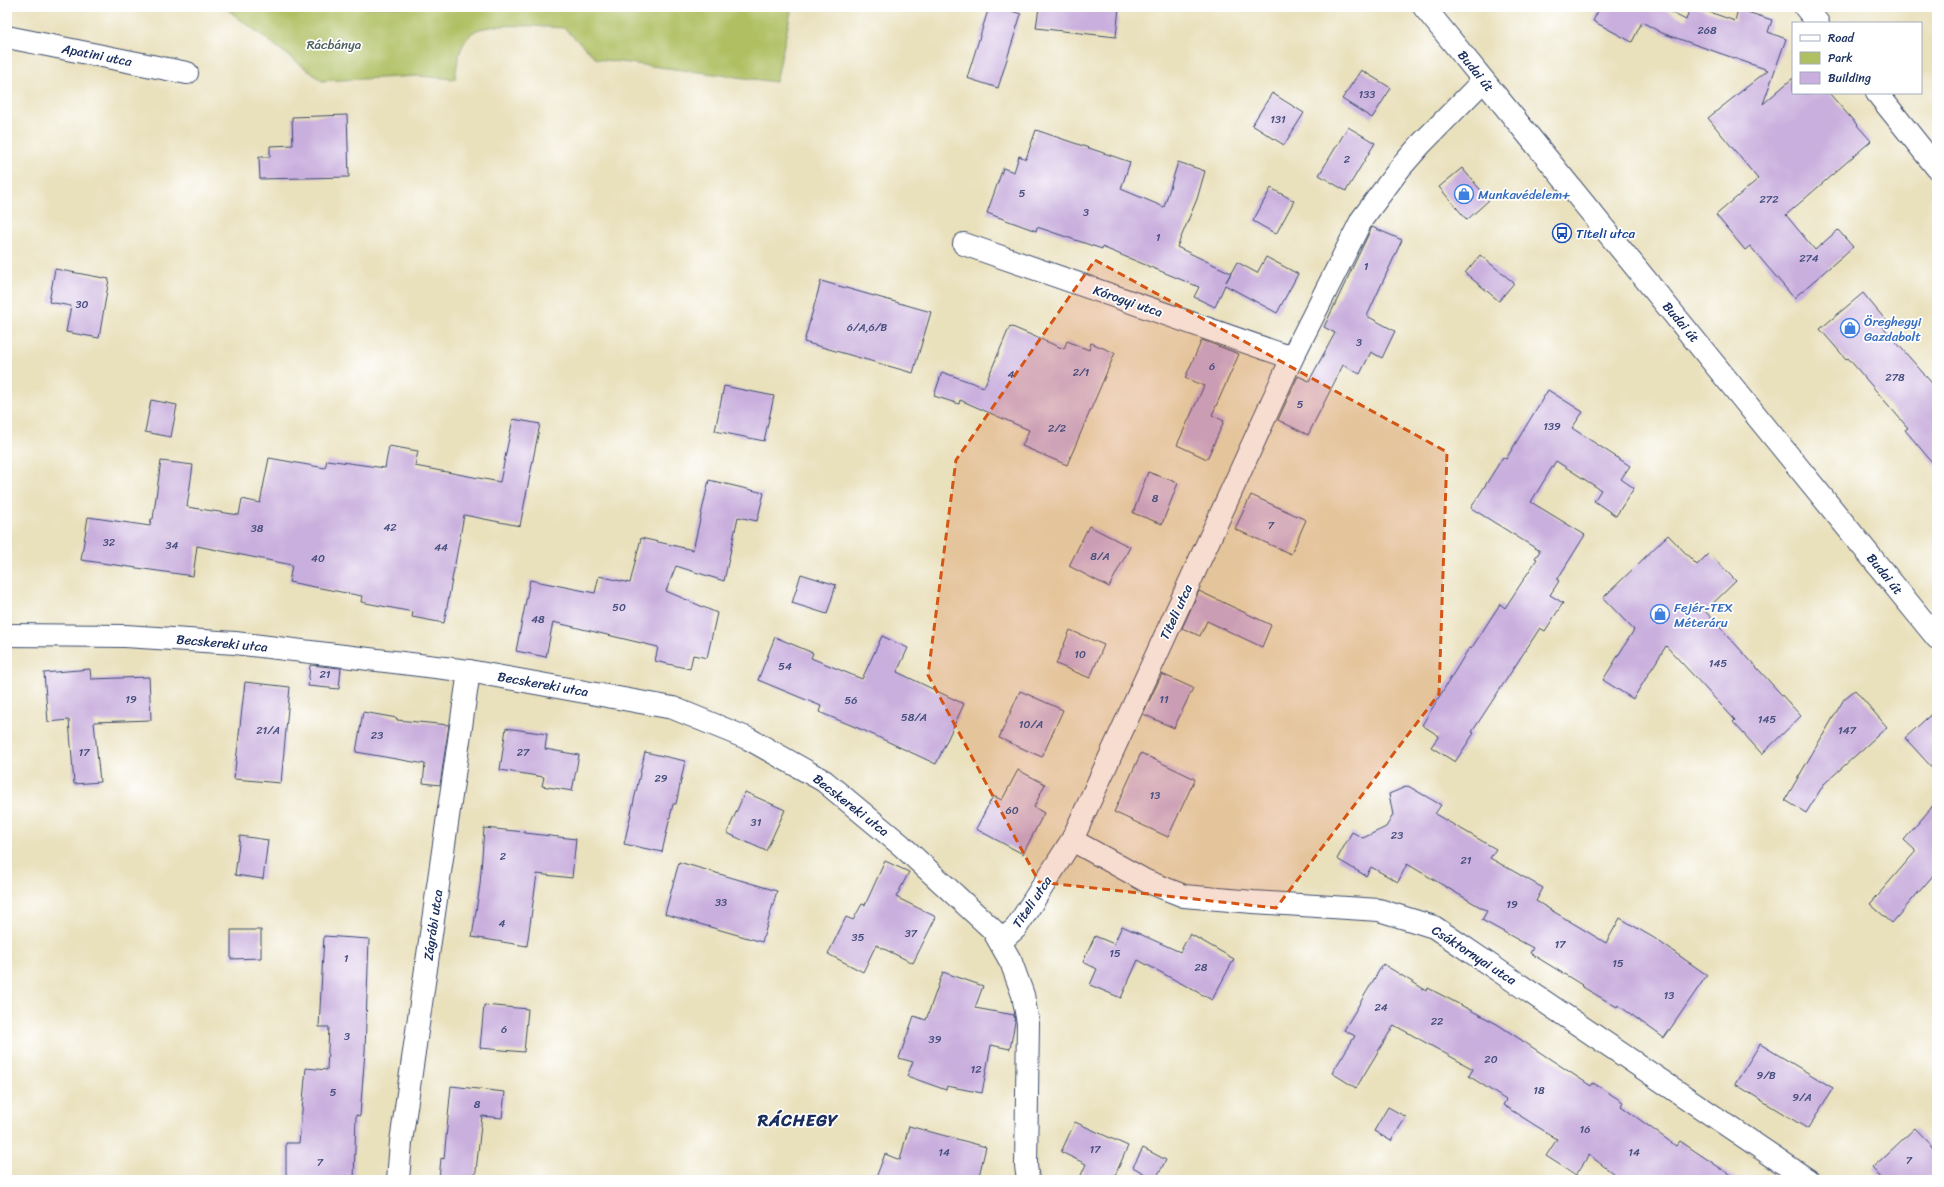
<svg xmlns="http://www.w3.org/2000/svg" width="1944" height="1187" font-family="Sriracha,sans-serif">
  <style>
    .green { fill: #afbf62; stroke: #657760 }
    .building { fill: #c9afdd }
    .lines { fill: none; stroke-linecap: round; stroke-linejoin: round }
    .street-casing { stroke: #3a4a6c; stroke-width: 24 }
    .primary-casing { stroke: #3a4a6c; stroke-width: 24 }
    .street { stroke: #fff; stroke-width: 22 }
    .primary { stroke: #fff; stroke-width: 22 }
    .marked { fill: #d45514; fill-opacity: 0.2; stroke: #d45514; stroke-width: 3; stroke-dasharray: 8 5; stroke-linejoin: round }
    .labels { text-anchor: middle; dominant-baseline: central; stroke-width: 3.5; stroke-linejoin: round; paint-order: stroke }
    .number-label { font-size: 11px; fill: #464f7e }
    .park-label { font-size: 13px; fill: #4f615f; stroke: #fff }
    .street-label { font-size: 13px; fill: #1b2f5e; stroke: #fff }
    .shop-label { font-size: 13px; fill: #366cbe; stroke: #fff; text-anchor: start }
    .transit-label { font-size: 13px; fill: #164399; stroke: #fff; text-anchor: start }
    .district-label { font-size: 17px; font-weight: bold; letter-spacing: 1px; fill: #1b2f5e; stroke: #fff }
  </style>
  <rect width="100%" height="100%" fill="#fff"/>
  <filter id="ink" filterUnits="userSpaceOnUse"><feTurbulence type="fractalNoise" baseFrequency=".025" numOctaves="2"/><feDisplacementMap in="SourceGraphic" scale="8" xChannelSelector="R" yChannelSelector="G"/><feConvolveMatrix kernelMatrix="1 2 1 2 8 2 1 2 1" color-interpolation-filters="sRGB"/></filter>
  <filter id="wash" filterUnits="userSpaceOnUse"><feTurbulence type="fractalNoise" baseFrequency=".012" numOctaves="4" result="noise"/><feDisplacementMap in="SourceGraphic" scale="16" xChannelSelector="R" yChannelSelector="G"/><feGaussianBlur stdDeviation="0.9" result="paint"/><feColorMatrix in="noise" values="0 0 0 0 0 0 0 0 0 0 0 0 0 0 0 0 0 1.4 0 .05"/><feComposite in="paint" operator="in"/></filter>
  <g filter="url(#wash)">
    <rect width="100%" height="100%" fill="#e9e0bc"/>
    <path class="green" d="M224,7H792L776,82L597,59L564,28C544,27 487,21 472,33C459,45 457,63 455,79L418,76L322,81Z"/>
    <g id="blocks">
      <g class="building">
        <polygon points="989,7 999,7 1021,14 998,88 967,78"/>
        <polygon points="1039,7 1119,7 1116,37 1036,28"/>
        <polygon points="1600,7 1660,7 1686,20 1690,7 1695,7 1735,21 1738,9 1772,20 1768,32 1786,39 1763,104 1793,78 1793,93 1829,93 1871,141 1786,215 1815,250 1838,230 1853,247 1794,298 1750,246 1745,250 1716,215 1758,179 1708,118 1768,70 1662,33 1642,22 1632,42 1593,21"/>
        <polygon points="1361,70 1391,88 1372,118 1342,99"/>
        <polygon points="1272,93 1304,113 1284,145 1252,125"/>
        <polygon points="347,115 349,177 260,179 259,157 270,157 270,146 293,145 292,117"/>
        <polygon points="1348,127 1375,143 1346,191 1319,175"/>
        <polygon points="1036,130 1130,162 1121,189 1164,207 1178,162 1205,171 1197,199 1177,247 1231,273 1226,282 1237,262 1257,273 1266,257 1298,274 1277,313 1225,285 1215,307 1194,297 1199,287 1102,247 1102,249 1037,227 1036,231 987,213 1003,168 1014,172 1019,156 1026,159"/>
        <polygon points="1462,168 1489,200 1467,220 1439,187"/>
        <polygon points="1271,188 1294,201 1276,234 1253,221"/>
        <polygon points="1372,227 1402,240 1367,316 1395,331 1382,358 1371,352 1360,374 1343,365 1308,435 1278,420 1298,376 1309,381 1335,333 1324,327"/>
        <polygon points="1480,255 1514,283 1499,301 1465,273"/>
        <polygon points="55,269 109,279 99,338 66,332 71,306 49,302"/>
        <polygon points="821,281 931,312 913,373 804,342"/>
        <polygon points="1863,293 1888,323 1883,327 1937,389 1937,468 1905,430 1908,428 1848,358 1846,359 1820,329"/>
        <polygon points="1010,326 1064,349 1067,341 1089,350 1091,343 1115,353 1067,465 1022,446 1029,430 960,400 959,404 934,396 942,372 984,387"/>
        <polygon points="1202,340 1239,354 1212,415 1224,421 1207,459 1177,445 1204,386 1185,378"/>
        <polygon points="724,386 774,396 764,441 715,431"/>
        <polygon points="1548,390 1583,412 1572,428 1630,466 1621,479 1634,488 1616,516 1594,501 1601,490 1556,461 1531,502 1585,535 1557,580 1559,581 1550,595 1563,603 1545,631 1540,628 1472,732 1474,733 1455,762 1431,747 1439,736 1422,725 1469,648 1471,649 1500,604 1505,608 1537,559 1535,558 1540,551 1471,508 1503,457 1506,459"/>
        <polygon points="151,400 177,405 171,437 145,432"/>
        <polygon points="513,419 540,424 520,526 464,515 444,623 412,617 413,612 361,602 362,596 289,582 292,565 197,546 193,576 81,560 88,517 150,526 151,519 153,519 161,461 193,465 187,507 239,515 242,499 260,503 269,458 325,468 327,460 385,468 389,446 418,451 415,466 500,482"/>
        <polygon points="1148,472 1178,483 1162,524 1133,513"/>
        <polygon points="709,480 764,493 757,521 738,517 724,581 676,566 666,591 717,613 707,658 693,655 690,669 655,661 658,647 553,622 546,657 516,651 530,580 595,593 599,576 630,583 641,538 693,550"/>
        <polygon points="1251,495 1306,520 1291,554 1235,529"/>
        <polygon points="1089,526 1130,547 1109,587 1069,566"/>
        <polygon points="1668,535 1697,565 1709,553 1736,581 1705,611 1801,716 1762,754 1733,722 1735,720 1666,646 1633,699 1603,680 1634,630 1603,598"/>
        <polygon points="801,574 836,585 827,614 792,603"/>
        <polygon points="1199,591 1271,625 1262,647 1207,621 1200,636 1182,628"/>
        <polygon points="1070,630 1104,645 1090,678 1056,664"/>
        <polygon points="882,636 908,648 897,672 964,704 936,764 865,731 819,712 821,706 758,680 775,637 813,653 811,658 862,679"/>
        <polygon points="310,665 341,668 339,689 308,686"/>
        <polygon points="90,669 91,679 149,677 151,720 94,722 100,782 74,784 69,720 48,722 44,673"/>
        <polygon points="1162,674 1193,688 1174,728 1143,714"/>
        <polygon points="245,682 290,687 281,783 234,779"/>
        <polygon points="1855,690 1887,727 1824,784 1806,813 1785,800 1844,699"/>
        <polygon points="1020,691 1063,710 1042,757 999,738"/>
        <polygon points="1937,709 1937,773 1905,738"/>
        <polygon points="363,712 397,718 397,720 449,725 440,785 423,783 425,764 356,752"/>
        <polygon points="506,728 547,734 545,749 579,755 572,791 542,786 544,777 500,770"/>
        <polygon points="645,752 685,761 676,804 673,804 662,852 624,844"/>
        <polygon points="1141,753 1195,779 1168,837 1114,812"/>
        <polygon points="1018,770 1045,784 1034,807 1044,813 1023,854 976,829 993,796 1002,800"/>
        <polygon points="1408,786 1441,805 1435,814 1496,849 1490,858 1543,888 1536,901 1606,943 1620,918 1654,938 1707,975 1664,1038 1618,1005 1617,1007 1581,986 1582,985 1530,953 1533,948 1482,920 1487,911 1407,864 1398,882 1371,867 1366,876 1337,859 1352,832 1363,838 1386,827 1393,815 1389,794"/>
        <polygon points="745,792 785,810 766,851 727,833"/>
        <polygon points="1937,801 1937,871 1892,923 1870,904 1916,851 1904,840"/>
        <polygon points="484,828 525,832 525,833 576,839 572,878 537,874 527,946 472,937 480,885"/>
        <polygon points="240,836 268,840 263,879 235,875"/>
        <polygon points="885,861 909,872 896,897 936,917 913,963 876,945 863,972 828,954 846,917 853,920 862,904 865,905"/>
        <polygon points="679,862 777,891 762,942 665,914"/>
        <polygon points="1122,926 1180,952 1190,934 1234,959 1212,1000 1138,960 1121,998 1090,985 1097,969 1083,962 1095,936 1114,944"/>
        <polygon points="231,930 261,930 261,958 231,959"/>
        <polygon points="324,936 369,939 365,1051 360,1116 356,1115 354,1180 286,1180 286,1143 299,1143 306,1068 327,1070 329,1027 319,1027"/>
        <polygon points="1383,964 1427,991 1428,988 1497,1024 1591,1086 1593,1083 1623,1102 1621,1106 1676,1146 1680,1141 1738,1180 1622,1180 1589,1155 1576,1175 1546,1156 1557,1139 1503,1105 1506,1100 1469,1076 1473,1069 1394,1025 1356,1088 1332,1073 1355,1036 1344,1030"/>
        <polygon points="943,972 983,986 975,1008 1014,1015 1015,1022 1010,1049 991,1045 982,1093 947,1086 946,1090 907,1076 913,1062 899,1058 914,1016 926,1020"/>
        <polygon points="484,1005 528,1009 524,1052 480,1048"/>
        <polygon points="1760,1044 1833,1088 1808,1129 1735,1084"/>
        <polygon points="451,1086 505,1092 502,1118 482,1116 475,1180 439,1180 441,1158 444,1159"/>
        <polygon points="1388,1107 1406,1117 1391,1141 1374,1131"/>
        <polygon points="1075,1122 1128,1146 1113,1180 1079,1180 1086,1164 1061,1152"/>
        <polygon points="909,1126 986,1147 978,1180 875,1180 885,1154 900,1160"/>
        <polygon points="1915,1128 1937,1151 1937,1180 1883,1180 1872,1168"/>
        <polygon points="1143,1148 1166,1160 1155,1180 1133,1167"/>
      </g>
    </g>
  </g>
  <g filter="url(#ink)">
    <use href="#blocks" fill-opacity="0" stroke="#3a4a6c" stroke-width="1"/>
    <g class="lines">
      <defs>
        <g id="street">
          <polyline points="1805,7 1818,23"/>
          <polyline points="7,37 187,73"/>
          <polyline points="1877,93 1937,168"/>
          <polyline points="964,244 1292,358"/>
          <polyline points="7,635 125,636 235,643 469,671 673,708 749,739 824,781 901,845 993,930 1011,962 1023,995 1028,1023 1026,1166 1028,1180"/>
          <polyline points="1072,840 1146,881 1184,896 1253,902 1379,910 1434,927 1808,1180"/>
          <polyline points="1000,942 1016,928 1072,840 1292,358 1362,219 1400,168 1421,144 1483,81"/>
          <polyline points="398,1180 401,1142 469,671"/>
        </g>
        <polyline id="primary" points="1424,7 1937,638"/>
      </defs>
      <use href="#street" class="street-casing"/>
      <use href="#primary" class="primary-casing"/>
      <use href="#street" class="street"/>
      <use href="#primary" class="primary"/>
    </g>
  </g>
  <path class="marked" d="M1095,260L1447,452L1439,694L1276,908L1039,882L928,675L956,460Z"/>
  <defs>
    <symbol id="shop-ring" viewBox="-11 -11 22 22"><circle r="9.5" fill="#fff" stroke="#3f7fe0" stroke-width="1.5"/><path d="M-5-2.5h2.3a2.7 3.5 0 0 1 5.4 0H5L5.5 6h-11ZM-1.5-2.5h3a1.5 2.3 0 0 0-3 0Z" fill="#3f7fe0"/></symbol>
    <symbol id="bus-ring" viewBox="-11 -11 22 22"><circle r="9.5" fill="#fff" stroke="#1a4fb4" stroke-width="1.5"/><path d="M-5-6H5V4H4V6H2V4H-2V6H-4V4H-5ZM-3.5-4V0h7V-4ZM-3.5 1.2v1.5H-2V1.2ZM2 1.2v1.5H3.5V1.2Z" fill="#1a4fb4"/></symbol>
  </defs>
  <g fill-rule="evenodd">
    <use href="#shop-ring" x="1453" y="183" width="22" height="22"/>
    <use href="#bus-ring" x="1551" y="222" width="22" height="22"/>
    <use href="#shop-ring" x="1839" y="317" width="22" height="22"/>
    <use href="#shop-ring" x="1649" y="603" width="22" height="22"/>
  </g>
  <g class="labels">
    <g class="number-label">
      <text x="1707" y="30">268</text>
      <text x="1367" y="94">133</text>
      <text x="1278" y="119">131</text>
      <text x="1347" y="159">2</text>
      <text x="1022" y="193">5</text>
      <text x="1769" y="199">272</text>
      <text x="1086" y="212">3</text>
      <text x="1158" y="237">1</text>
      <text x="1809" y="258">274</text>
      <text x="1366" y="266">1</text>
      <text x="82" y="304">30</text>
      <text x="867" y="327">6/A,6/B</text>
      <text x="1359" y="342">3</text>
      <text x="1212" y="366">6</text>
      <text x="1081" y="372">2/1</text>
      <text x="1011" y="374">4</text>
      <text x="1895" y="377">278</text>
      <text x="1300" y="404">5</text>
      <text x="1552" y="426">139</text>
      <text x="1057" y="428">2/2</text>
      <text x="1155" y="498">8</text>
      <text x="1271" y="525">7</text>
      <text x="390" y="527">42</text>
      <text x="257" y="528">38</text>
      <text x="109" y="542">32</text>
      <text x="172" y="545">34</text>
      <text x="441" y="547">44</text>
      <text x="1100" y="556">8/A</text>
      <text x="318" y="558">40</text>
      <text x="619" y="607">50</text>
      <text x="538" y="619">48</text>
      <text x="1080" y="654">10</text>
      <text x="1718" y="663">145</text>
      <text x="785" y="666">54</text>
      <text x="325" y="674">21</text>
      <text x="131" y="699">19</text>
      <text x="1164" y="699">11</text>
      <text x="851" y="700">56</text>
      <text x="914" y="717">58/A</text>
      <text x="1767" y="719">145</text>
      <text x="1031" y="724">10/A</text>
      <text x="268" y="730">21/A</text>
      <text x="1847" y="730">147</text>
      <text x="377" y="735">23</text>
      <text x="84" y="752">17</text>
      <text x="523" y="752">27</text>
      <text x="661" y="778">29</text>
      <text x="1155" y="795">13</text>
      <text x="1012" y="810">60</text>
      <text x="756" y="822">31</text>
      <text x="1397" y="835">23</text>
      <text x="503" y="856">2</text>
      <text x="1466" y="860">21</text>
      <text x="721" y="902">33</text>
      <text x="1512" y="904">19</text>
      <text x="502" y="923">4</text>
      <text x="911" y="933">37</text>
      <text x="858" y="937">35</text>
      <text x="1560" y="944">17</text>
      <text x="1115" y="953">15</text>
      <text x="346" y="958">1</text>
      <text x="1618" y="963">15</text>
      <text x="1201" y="967">28</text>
      <text x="1669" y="995">13</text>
      <text x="1381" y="1007">24</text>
      <text x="1437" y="1021">22</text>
      <text x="504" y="1029">6</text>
      <text x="347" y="1036">3</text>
      <text x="935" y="1039">39</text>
      <text x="1491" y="1059">20</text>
      <text x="976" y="1069">12</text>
      <text x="1766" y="1075">9/B</text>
      <text x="1539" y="1090">18</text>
      <text x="333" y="1092">5</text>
      <text x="1802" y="1097">9/A</text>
      <text x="477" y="1104">8</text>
      <text x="1585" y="1129">16</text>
      <text x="1095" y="1149">17</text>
      <text x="944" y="1152">14</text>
      <text x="1634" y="1152">14</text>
      <text x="1909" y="1160">7</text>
      <text x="320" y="1162">7</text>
    </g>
    <g class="park-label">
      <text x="334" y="44">Rácbánya</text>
    </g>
    <g class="street-label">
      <text transform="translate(97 55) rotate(11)">Apatini utca</text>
      <text transform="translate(1476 71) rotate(51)">Budai út</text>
      <text transform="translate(1128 301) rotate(19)">Kórogyi utca</text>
      <text transform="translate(1681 322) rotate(50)">Budai út</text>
      <text transform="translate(1885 574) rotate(51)">Budai út</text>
      <text transform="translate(1176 612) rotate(-65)">Titeli utca</text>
      <text transform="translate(222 643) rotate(5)">Becskereki utca</text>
      <text transform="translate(543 684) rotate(10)">Becskereki utca</text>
      <text transform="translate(851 805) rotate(38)">Becskereki utca</text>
      <text transform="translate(1032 902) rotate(-56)">Titeli utca</text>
      <text transform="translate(433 925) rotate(-82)">Zágrábi utca</text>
      <text transform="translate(1474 955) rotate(33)">Csáktornyai utca</text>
    </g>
    <g class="shop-label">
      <text x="1478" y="194">Munkavédelem+</text>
      <text x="1864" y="321">Öreghegyi<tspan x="1864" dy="15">Gazdabolt</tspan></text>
      <text x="1674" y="607">Fejér-TEX<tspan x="1674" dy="15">Méteráru</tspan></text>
    </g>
    <g class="transit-label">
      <text x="1576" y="233">Titeli utca</text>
    </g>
    <g class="district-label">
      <text x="798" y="1120">RÁCHEGY</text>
    </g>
  </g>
  <rect width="1944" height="1187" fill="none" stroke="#fff" stroke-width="24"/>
  <rect x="1792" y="22" width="130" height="72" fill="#ffffff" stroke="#a4acbf"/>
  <rect x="1800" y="35" width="20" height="6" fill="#ffffff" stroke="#a4acbf"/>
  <text x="1828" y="42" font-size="12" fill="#1b2f5e">Road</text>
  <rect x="1800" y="52" width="20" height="12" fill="#afbf62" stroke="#a4acbf"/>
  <text x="1828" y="62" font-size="12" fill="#1b2f5e">Park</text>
  <rect x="1800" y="72" width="20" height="12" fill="#c9afdd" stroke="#a4acbf"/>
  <text x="1828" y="82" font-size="12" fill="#1b2f5e">Building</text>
</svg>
